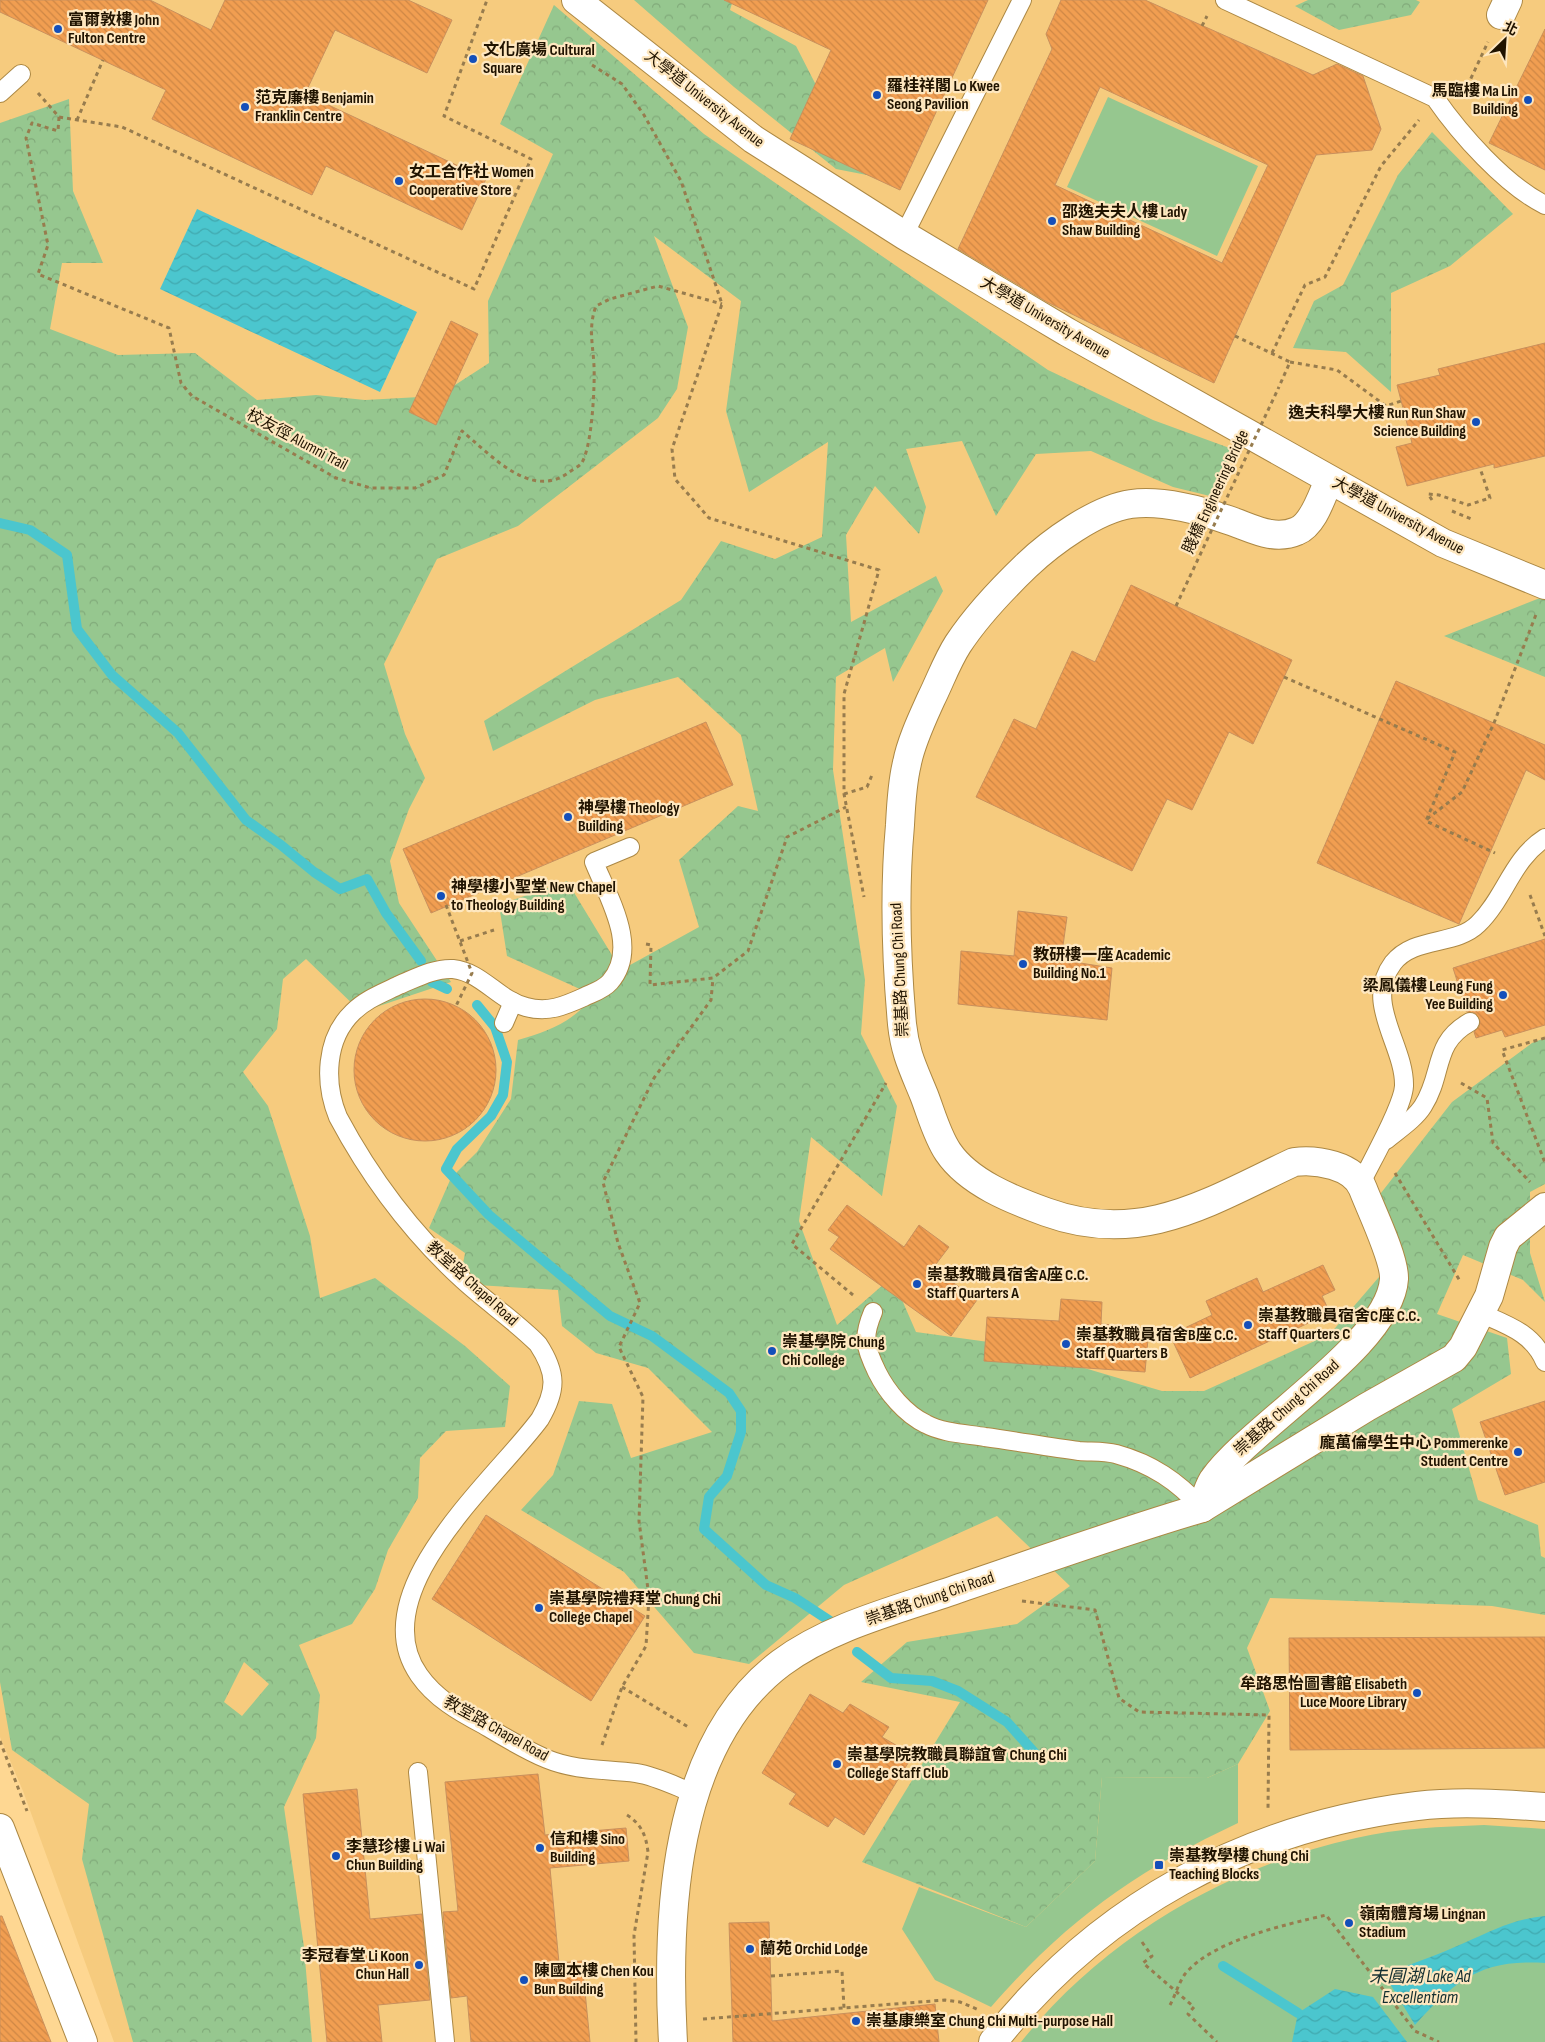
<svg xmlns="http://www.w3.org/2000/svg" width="1545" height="2042" font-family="'Sofia Sans Condensed','Noto Sans TC',sans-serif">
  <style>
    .built { fill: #f6cb7e }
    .green { fill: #96c78f }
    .forest { fill: url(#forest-crowns); fill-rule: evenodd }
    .water { fill: url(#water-waves) }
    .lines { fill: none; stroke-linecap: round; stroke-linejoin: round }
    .stream { stroke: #4bc6ce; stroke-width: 10 }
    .building { fill: url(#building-back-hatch); stroke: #c9905d; fill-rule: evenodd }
    .lane-casing { stroke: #ac8844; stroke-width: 20 }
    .street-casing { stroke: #ac8844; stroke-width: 30 }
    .secondary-casing { stroke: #ac8844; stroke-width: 30 }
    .path { stroke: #977c4e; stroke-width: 3; stroke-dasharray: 4 4; stroke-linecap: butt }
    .lane { stroke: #fff; stroke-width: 18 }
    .street { stroke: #fff; stroke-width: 28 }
    .secondary { stroke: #fff; stroke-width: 28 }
    .path-bridge { stroke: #977c4e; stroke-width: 3; stroke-dasharray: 4 4; stroke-linecap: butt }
    .poi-dot { fill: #144fba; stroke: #fee7bf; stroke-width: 2 }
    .labels { text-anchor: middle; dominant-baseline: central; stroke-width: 4.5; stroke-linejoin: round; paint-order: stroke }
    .poi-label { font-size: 16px; font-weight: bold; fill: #201300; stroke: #fee7bf; text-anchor: start }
    .street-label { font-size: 16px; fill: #201300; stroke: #fee7bf }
    .water-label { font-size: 18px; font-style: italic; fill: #132e30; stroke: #fee7bf }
  </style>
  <defs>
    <pattern id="forest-crowns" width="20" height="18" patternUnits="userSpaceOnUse" patternTransform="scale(1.25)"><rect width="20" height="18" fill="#96c78f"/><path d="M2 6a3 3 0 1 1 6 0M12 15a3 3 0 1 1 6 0" fill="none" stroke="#81aa7a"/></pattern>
    <pattern id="water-waves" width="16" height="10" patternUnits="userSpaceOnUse" patternTransform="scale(1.25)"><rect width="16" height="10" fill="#4bc6ce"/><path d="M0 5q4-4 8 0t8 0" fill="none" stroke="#41a9af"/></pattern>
    <pattern id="building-back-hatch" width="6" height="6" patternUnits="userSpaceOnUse" patternTransform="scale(1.25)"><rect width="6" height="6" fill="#f19e51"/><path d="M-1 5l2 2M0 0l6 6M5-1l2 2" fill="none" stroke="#ce8745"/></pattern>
  </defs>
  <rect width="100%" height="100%" fill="#fed792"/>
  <polygon class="built" points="0,0 1545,0 1545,2042 114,2042 23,1791 0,1737"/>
  <g class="green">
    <polygon points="1108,97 1258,166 1217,256 1067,187"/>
    <path d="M1238,1764V1823C1134,1872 1066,1921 991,2007L935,1980L902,1929L919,1887L1026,1927L1095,1861L1102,1777L1207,1778Z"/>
    <path d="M1484,1825L1545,1829V2042H1021C1105,1937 1226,1867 1356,1838C1398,1828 1441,1827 1484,1825Z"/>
  </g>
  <g class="forest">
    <polygon points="634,0 733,0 730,10 796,46 818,89 872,176 836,169 734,87"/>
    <polygon points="1308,0 1416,0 1420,2 1411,15 1339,30 1295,6"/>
    <path d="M554,5L704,134L1048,370L1153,420L1235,450L1214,497L1173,487L1091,451L1036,454L996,516L962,441L906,449L926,507L919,534L875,486L846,535L851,622L936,576L943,591L893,682L885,648L836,677L833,770L865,980L861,1034L897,1106L882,1196L811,1137L799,1221L837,1325L892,1277L916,1332L1003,1344L1162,1391H1204L1330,1334L1379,1277L1381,1193L1452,1102L1532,1043L1545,1038V1184L1530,1192V1253L1545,1302L1523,1280L1463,1255L1437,1314L1507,1338L1511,1374L1452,1409L1478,1500L1538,1525L1541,1556L1545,1558V1615L1492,1606L1270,1598L1247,1648L1270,1711L1238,1764L1207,1778L1102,1777L1095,1861L1026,1927L862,1862L960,1702L861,1682L907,1642L1017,1624L1070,1586L997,1516L844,1585L749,1664L694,1653L624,1572L521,1510L553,1475L579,1401L612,1404L631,1458L712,1432L648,1368L596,1353L562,1326L558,1290L459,1284L465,1253L429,1228L451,1178L477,1152L511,1099L518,1040C545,1032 569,1024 588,1002L582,990L507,956L499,905L567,881L621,970L699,927L679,860L738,806L758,811L741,735L678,677L595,700L493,751L484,721L681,600L721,541L775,559L822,537L828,442L749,492L726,411L741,301L654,236L688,327L677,389L658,418L518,526L437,559L384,664L405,734L425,778L409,809L390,861L399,903L451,982L361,1012L306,959L283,979L277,1029L243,1072L268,1106L310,1236L320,1298L375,1278L465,1346L510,1386L505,1427L446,1431L420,1458L418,1498L388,1550L375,1589L352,1624L299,1645L320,1695L316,1738L284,1807L304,1947L312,2042H133L82,1859L89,1804L12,1750L0,1682V123L69,99L73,191L103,263H62L50,329L118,355L195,353L257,400L316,395L365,400L438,396L489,363L488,301L553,154L500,124ZM244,1662L269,1684L242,1716L224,1702Z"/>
    <polygon points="1432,132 1513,214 1450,266 1391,293 1391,392 1346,352 1293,348 1314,301 1343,285 1398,175"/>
    <polygon points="1545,596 1545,677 1444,636"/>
  </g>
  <g class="water">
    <polygon points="197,209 417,312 380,392 160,289"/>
    <path d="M1545,1916V1963C1481,1959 1456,1980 1415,2025L1384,1974C1411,1964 1438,1955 1464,1943C1495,1930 1510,1920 1545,1916Z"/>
    <polygon points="1335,1989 1373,1997 1407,2042 1292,2042 1298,2013"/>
  </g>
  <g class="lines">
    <g class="stream">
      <polyline points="0,523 30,530 67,555 77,629 112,675 178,733 246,820 281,845 314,872 340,889 367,879 386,913 421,961"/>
      <polyline points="432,982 447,989"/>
      <polyline points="477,1005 495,1027 507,1062 503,1095 491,1116 457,1149 446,1169 489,1215 610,1316 652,1336 729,1393 741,1411 741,1432 727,1476 709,1497 704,1529 766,1585 795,1598 830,1621"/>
      <polyline points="857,1652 891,1678 932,1681 958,1691 1007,1722 1041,1760"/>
      <polyline points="1223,1966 1298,2013"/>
    </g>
  </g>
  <g class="building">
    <polygon points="0,0 150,0 211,30 225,0 408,0 452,20 427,73 335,30 305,94 486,179 462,230 326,166 312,195 152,119 166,90 0,12"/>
    <polygon points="724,0 988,0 900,190 790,139 831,50"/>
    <path d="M1061,0H1145L1313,75L1337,64L1363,76L1381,129L1372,150L1316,155L1214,383L1047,302L958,249L1052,49L1046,34ZM1100,87L1268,165L1222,263L1055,185Z"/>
    <polygon points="1545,29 1545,170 1489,143"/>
    <polygon points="451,321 478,334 436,425 409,412"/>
    <polygon points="1545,343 1545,456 1494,468 1494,464 1407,486 1396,447 1412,443 1397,385 1440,375 1438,369"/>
    <polygon points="1131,585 1292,660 1253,744 1229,732 1192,810 1167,799 1132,871 976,797 1014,719 1036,729 1072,651 1095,662"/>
    <polygon points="1396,681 1545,745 1545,780 1526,770 1459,924 1317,863"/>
    <polygon points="706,722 733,785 431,913 403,849"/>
    <polygon points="1018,911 1067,917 1061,960 1112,968 1107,1020 958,1004 961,951 1014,956"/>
    <polygon points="1545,939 1545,1025 1505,1037 1502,1030 1476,1038 1474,1032 1479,1027 1480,1021 1475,1013 1467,1012 1453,968"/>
    <circle cx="425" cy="1070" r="71"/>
    <polygon points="847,1205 904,1247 919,1225 949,1247 933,1268 977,1300 951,1336 830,1249 839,1237 828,1230"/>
    <polygon points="1323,1265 1335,1290 1322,1296 1330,1313 1190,1378 1170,1335 1212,1315 1206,1301 1257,1278 1263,1292"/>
    <polygon points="1061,1299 1102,1302 1101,1324 1149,1328 1145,1372 984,1361 987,1317 1059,1321"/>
    <polygon points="1545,1401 1545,1482 1505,1495 1480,1422"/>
    <polygon points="486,1515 645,1616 591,1701 432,1599"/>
    <polygon points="1545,1637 1545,1748 1290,1750 1289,1638"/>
    <polygon points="810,1694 843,1713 850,1704 889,1727 882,1737 913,1755 864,1835 835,1817 828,1827 789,1804 796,1794 762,1773"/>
    <polygon points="538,1774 545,1835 626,1828 629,1861 550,1868 559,1963 582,1961 590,2042 471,2042 467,1996 451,1998 443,1912 458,1911 445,1782"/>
    <polygon points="357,1789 370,1919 422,1914 430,2000 378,2005 382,2042 327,2042 303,1794"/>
    <polygon points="0,1916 2,1916 51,2042 0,2042"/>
    <polygon points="769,1922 772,2021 935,2004 939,2042 733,2042 729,1923"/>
  </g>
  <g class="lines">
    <defs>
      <g id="lane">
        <path d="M1225,0L1435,98C1460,134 1505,185 1545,205"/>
        <polyline points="0,93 21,74"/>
        <polyline points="904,235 1022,0"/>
        <path d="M630,847L594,862C608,897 640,948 610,982C603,990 592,993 584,997C564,1006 548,1013 526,1007C498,1000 482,972 453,969C434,968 416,978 399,985C383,993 366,999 353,1012C325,1039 324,1083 338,1117C370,1177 413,1234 463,1280C487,1302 515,1321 538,1344C557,1373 557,1390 540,1419C496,1479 361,1592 419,1675C435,1698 459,1712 484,1725C504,1737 525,1750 547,1759C576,1771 606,1769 636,1773C656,1776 675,1786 693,1793"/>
        <polyline points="504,1023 513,1002"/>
        <path d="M1386,1140C1398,1130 1415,1119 1423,1106C1444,1073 1432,1043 1470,1022"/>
        <path d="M1361,1183C1371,1162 1403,1107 1404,1086C1405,1045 1363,1003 1393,963C1414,936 1456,946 1478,924C1505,898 1512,859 1545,838"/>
        <path d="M873,1312C862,1338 865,1347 877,1372C887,1392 905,1414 926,1424C942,1433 967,1434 985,1437C1016,1441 1047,1447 1079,1451C1091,1452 1104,1451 1116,1454C1152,1464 1177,1481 1202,1508"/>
        <path d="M1480,1313C1507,1325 1533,1333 1545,1362"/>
        <polyline points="418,1772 445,2042"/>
      </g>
      <g id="street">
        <polyline points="576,0 753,139 904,235 1067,332 1443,543 1545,585"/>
        <polyline points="1501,15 1508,0"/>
        <polyline points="1202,1508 1367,1407 1454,1358 1463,1347 1489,1296 1503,1247 1508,1237 1545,1207"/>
        <path d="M673,2042C666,1918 672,1745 781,1663C832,1625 901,1609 960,1588C1040,1561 1120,1532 1202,1508C1205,1499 1208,1488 1213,1480C1252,1425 1390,1344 1394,1279C1395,1259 1371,1210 1363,1189C1354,1165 1316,1159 1294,1162C1210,1201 1142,1247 1046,1212C1013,1200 969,1183 948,1152C937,1136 931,1113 924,1095C913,1068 905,1053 902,1024C896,957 894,891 900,825C901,805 902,783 907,763C911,742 922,719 931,699C940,681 947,661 958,644C977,615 1001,590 1026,566C1050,543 1096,509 1131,504C1162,500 1196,509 1225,519C1249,526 1272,542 1297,531C1314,524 1322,495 1329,480"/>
        <path d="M993,2042C1099,1907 1246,1827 1417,1806C1459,1801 1503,1804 1545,1807"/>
      </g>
      <polyline id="secondary" points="0,1828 83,2042"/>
    </defs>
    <use href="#lane" class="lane-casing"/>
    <use href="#street" class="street-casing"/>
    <use href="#secondary" class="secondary-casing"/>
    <g class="path">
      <polyline points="1202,26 1207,16"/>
      <polyline points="592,65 622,84 644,115 681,181 722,304 672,449 675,479 709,518 879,570 844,694 844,794 864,897"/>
      <polyline points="38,93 59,117 122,127 474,289 531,159 444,116 487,0"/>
      <polyline points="1464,93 1488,42"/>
      <path d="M59,117L58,131L32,123L26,138L48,245L38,274L169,328L181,383L192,396L336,478L371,488H415L444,475L462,431C490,454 530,500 568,473C572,470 578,467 581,464C592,449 595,386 594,366C593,345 588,327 596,306L610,299L658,286L722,304"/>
      <polyline points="77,120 103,60"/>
      <polyline points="1235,336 1290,362 1278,389"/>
      <polyline points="1272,353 1305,285 1325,277 1381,166 1419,120"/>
      <polyline points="1290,362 1337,370 1386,406 1401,401"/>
      <polyline points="1432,500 1428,494 1439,495 1468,505 1490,498 1480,468"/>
      <polyline points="1452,511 1474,520"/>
      <polyline points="1284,677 1455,752 1426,821 1495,853"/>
      <polyline points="844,794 867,787 872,775"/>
      <polyline points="1427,819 1462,792 1494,723 1537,612"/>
      <polyline points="1530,895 1545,936"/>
      <polyline points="460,941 494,930"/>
      <polyline points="646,944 651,945 650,985 713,978 748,951 787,837 846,807"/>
      <polyline points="1545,1038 1502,1050 1545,1163"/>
      <polyline points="1461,1083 1487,1098 1493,1143 1530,1182"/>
      <polyline points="1395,1173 1460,1281"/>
      <polyline points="853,1295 792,1244 886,1083"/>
      <polyline points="1022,1601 1095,1610 1119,1698 1139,1712 1269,1715 1268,1809"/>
      <polyline points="622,1687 690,1728"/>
      <polyline points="0,1741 27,1811"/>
      <polyline points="602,1745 622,1687 646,1646 649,1597 639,1521 643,1397 619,1347 640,1303 618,1243 603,1182 654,1078 711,1000 713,978"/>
      <path d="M627,1815C641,1824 646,1835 648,1852L634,1935L636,2042"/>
      <polyline points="1142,1942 1152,1956 1143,1963 1194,2007 1188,2014 1217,2042"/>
      <polyline points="771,1976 842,1971 844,2008"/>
      <path d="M1170,2005C1175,1996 1179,1982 1185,1974C1213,1940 1285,1925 1326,1915L1415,2031L1439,2042"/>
      <polyline points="703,2019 945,2000 960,2002 979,2010"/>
    </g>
    <use href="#lane" class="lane"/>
    <use href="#street" class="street"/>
    <use href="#secondary" class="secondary"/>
    <g class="path-bridge">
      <polyline points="1176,606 1278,389"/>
      <polyline points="446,905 472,973 456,1006"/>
    </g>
  </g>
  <g class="poi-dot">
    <circle cx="58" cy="29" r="5"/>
    <circle cx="473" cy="59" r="5"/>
    <circle cx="877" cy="95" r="5"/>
    <circle cx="1528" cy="100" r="5"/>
    <circle cx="245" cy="107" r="5"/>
    <circle cx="399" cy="181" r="5"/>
    <circle cx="1052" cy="221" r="5"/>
    <circle cx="1476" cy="422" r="5"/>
    <circle cx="568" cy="817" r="5"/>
    <circle cx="441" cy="896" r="5"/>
    <circle cx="1023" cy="964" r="5"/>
    <circle cx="1503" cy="995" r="5"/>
    <circle cx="917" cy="1284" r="5"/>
    <circle cx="1248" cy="1325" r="5"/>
    <circle cx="1066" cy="1344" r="5"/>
    <circle cx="772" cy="1351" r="5"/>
    <circle cx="1518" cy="1452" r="5"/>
    <circle cx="539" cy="1608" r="5"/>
    <circle cx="1417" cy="1693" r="5"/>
    <circle cx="837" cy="1764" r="5"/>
    <circle cx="540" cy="1848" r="5"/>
    <circle cx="336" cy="1856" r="5"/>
    <rect x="1154" y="1860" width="10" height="10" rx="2.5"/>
    <circle cx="1349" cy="1923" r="5"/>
    <circle cx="750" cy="1949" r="5"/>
    <circle cx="419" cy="1965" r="5"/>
    <circle cx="524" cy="1980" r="5"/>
    <circle cx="856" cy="2021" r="5"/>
  </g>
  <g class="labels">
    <g class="poi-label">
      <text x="68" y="20">富爾敦樓 John<tspan x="68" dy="18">Fulton Centre</tspan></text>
      <text x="483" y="50">文化廣場 Cultural<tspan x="483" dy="18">Square</tspan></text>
      <text x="887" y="86">羅桂祥閣 Lo Kwee<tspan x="887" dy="18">Seong Pavilion</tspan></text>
      <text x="1518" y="91" text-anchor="end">馬臨樓 Ma Lin<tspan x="1518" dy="18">Building</tspan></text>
      <text x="255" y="98">范克廉樓 Benjamin<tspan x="255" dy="18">Franklin Centre</tspan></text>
      <text x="409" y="172">女工合作社 Women<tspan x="409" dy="18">Cooperative Store</tspan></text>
      <text x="1062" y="212">邵逸夫夫人樓 Lady<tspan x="1062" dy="18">Shaw Building</tspan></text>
      <text x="1466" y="413" text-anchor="end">逸夫科學大樓 Run Run Shaw<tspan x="1466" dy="18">Science Building</tspan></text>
      <text x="578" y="808">神學樓 Theology<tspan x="578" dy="18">Building</tspan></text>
      <text x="451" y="887">神學樓小聖堂 New Chapel<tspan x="451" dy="18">to Theology Building</tspan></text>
      <text x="1033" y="955">教研樓一座 Academic<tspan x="1033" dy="18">Building No.1</tspan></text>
      <text x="1493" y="986" text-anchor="end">梁鳳儀樓 Leung Fung<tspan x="1493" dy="18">Yee Building</tspan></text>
      <text x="927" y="1275">崇基教職員宿舍A座 C.C.<tspan x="927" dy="18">Staff Quarters A</tspan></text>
      <text x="1258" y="1316">崇基教職員宿舍C座 C.C.<tspan x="1258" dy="18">Staff Quarters C</tspan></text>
      <text x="1076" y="1335">崇基教職員宿舍B座 C.C.<tspan x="1076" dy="18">Staff Quarters B</tspan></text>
      <text x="782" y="1342">崇基學院 Chung<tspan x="782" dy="18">Chi College</tspan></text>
      <text x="1508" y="1443" text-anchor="end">龐萬倫學生中心 Pommerenke<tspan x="1508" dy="18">Student Centre</tspan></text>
      <text x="549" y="1599">崇基學院禮拜堂 Chung Chi<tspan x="549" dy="18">College Chapel</tspan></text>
      <text x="1407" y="1684" text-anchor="end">牟路思怡圖書館 Elisabeth<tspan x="1407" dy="18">Luce Moore Library</tspan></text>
      <text x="847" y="1755">崇基學院教職員聯誼會 Chung Chi<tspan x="847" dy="18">College Staff Club</tspan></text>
      <text x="550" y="1839">信和樓 Sino<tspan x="550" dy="18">Building</tspan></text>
      <text x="346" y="1847">李慧珍樓 Li Wai<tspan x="346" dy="18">Chun Building</tspan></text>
      <text x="1169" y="1856">崇基教學樓 Chung Chi<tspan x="1169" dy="18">Teaching Blocks</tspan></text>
      <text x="1359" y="1914">嶺南體育場 Lingnan<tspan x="1359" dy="18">Stadium</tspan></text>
      <text x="760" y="1949">蘭苑 Orchid Lodge</text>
      <text x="409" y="1956" text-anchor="end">李冠春堂 Li Koon<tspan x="409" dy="18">Chun Hall</tspan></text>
      <text x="534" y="1971">陳國本樓 Chen Kou<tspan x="534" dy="18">Bun Building</tspan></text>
      <text x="866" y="2021">崇基康樂室 Chung Chi Multi-purpose Hall</text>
    </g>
    <g class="street-label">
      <text transform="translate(704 99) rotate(38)">大學道 University Avenue</text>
      <text transform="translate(1045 318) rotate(30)">大學道 University Avenue</text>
      <text transform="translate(297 440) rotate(28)">校友徑 Alumni Trail</text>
      <text transform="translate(1216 492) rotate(-65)">賤橋 Engineering Bridge</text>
      <text transform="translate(1398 516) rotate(28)">大學道 University Avenue</text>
      <text transform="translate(900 970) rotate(-93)">崇基路 Chung Chi Road</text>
      <text transform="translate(472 1284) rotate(42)">教堂路 Chapel Road</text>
      <text transform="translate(1287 1408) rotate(-42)">崇基路 Chung Chi Road</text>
      <text transform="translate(930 1599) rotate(-19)">崇基路 Chung Chi Road</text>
      <text transform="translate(496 1729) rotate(29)">教堂路 Chapel Road</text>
    </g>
    <g class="water-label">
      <text x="1420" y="1976">未圓湖 Lake Ad<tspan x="1420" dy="21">Excellentiam</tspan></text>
    </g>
  </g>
  <g transform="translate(1505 40) rotate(25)" stroke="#fee7bf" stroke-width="4" paint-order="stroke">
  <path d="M0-4L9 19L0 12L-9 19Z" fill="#201300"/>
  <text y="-8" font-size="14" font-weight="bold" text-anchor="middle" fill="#201300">北</text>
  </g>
</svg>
